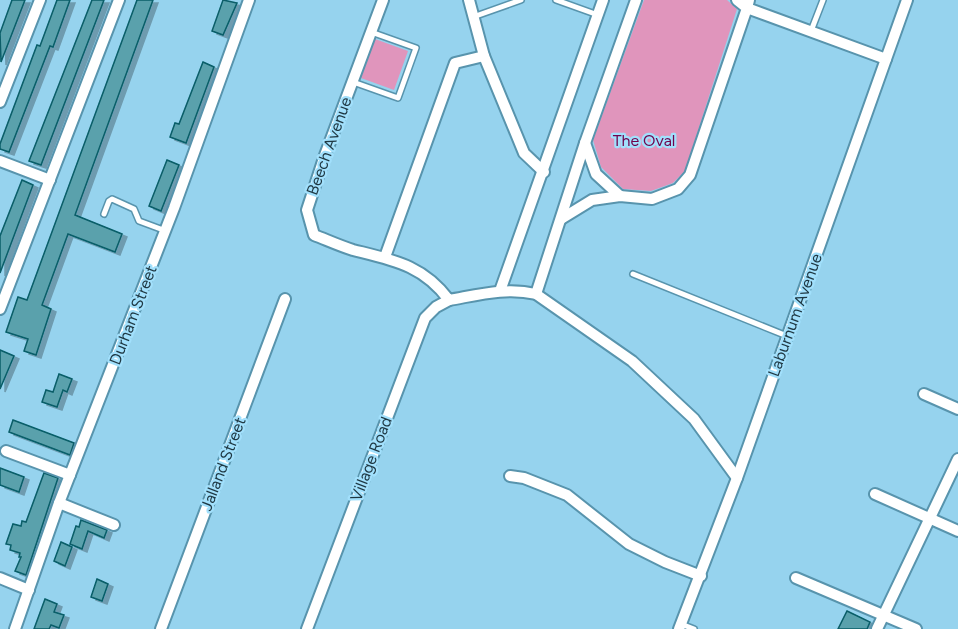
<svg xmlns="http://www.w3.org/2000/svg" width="958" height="629" font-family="Figtree,sans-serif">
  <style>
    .green { fill: #e095bc }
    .building { fill: #5aa1ac; stroke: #075d67; stroke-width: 1.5; filter: url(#shadow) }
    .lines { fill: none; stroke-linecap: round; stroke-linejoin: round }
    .lane-casing { stroke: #5894ad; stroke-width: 8 }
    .street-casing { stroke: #5894ad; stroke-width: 14 }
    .lane { stroke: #fff; stroke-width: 5 }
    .street { stroke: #fff; stroke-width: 10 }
    .labels { text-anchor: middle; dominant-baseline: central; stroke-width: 4.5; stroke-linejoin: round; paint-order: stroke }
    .park-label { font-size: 16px; fill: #70034c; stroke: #a2e0fc }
    .street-label { font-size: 16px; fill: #1e3742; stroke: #a2e0fc }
  </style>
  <defs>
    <filter id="shadow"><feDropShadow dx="5" dy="3" stdDeviation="0" flood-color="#0004"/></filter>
  </defs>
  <rect width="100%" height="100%" fill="#96d3ee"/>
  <g class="green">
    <polygon points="644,0 727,0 737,9 685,171 673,183 651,191 623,189 601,167 593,140"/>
    <polygon points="375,39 408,51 394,90 361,78"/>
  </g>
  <g class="building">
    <polygon points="12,0 25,0 1,62 0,33"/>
    <polygon points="57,0 70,0 53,47 50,46 9,152 0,149 0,144 37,45 40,46"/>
    <polygon points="92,0 104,0 41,165 29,161"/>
    <polygon points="137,0 153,0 75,215 122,234 115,252 68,234 42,305 51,309 36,355 24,351 28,339 6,332 18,297 27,300"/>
    <polygon points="223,0 237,3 223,35 212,31"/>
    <polygon points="203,62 214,67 186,143 170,137 175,123 179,124"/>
    <polygon points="167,160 179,165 161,211 149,206"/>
    <polygon points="22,180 33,185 0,273 0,236"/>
    <polygon points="0,350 14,356 0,389"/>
    <polygon points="59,374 72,379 67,392 63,390 57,407 42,402 46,390 53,392"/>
    <polygon points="13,420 74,443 70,455 9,432"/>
    <polygon points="0,468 24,477 19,492 0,485"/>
    <polygon points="44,473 58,478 26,575 15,571 21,557 19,557 20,553 10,550 11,545 6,544 13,524 21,526 22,521 26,522"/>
    <polygon points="81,520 107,530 104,538 88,531 82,549 70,544 76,526 79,527"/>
    <polygon points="61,542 72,547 65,566 54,561"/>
    <polygon points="97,579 108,584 102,601 91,597"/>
    <polygon points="45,599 57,604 54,612 64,615 59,628 51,625 49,629 34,629"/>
    <polygon points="847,611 870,622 867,629 838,629"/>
  </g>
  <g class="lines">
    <defs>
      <g id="lane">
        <polyline points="556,0 598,15"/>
        <polyline points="473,17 521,0"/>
        <polyline points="811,31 823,0"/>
        <polyline points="353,82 398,98 416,48 371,32"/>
        <polyline points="104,214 109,201 112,199 134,209 139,221 166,231"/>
        <polyline points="633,274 787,336"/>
        <polyline points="681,624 694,629"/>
      </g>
      <g id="street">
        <path d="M383,0L324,158L307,210L314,235C327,240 340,246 353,250C393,260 423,265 449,300C478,295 506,287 536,294L632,361L694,419L737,478"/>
        <polyline points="469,0 484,56 524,153 544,172"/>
        <polyline points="749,0 747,8 886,59"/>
        <polyline points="0,102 40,0"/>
        <polyline points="585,143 596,174 620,196"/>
        <polyline points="0,161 50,180"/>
        <polyline points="561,219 592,200 620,196 652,199 678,189 690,175 747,8 737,0"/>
        <polyline points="385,257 455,63 484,56"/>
        <polyline points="500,291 603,0"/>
        <polyline points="536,294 585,143 636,0"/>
        <polyline points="0,309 119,0"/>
        <polyline points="924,394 958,409"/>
        <polyline points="6,451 70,475"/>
        <polyline points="510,476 524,478 567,495 629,544 665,562 701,576"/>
        <polyline points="875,494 958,531"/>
        <polyline points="59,503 114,525"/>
        <polyline points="0,578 29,590"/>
        <polyline points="796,578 916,629"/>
        <polyline points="15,629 59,503 174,208 249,0"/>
        <polyline points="161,629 285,299"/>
        <polyline points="307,629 425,318 436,307 449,300"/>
        <polyline points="679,629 737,478 907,0"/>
        <polyline points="877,629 958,459"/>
      </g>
    </defs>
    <use href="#lane" class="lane-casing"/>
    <use href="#street" class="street-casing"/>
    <use href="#lane" class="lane"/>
    <use href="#street" class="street"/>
  </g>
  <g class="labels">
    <g class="park-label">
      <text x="644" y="140">The Oval</text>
    </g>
    <g class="street-label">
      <text transform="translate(329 146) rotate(-70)">Beech Avenue</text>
      <text transform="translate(133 315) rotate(-69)">Durham Street</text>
      <text transform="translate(795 315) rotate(-70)">Laburnum Avenue</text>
      <text transform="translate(371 459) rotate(-69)">Village Road</text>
      <text transform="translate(223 464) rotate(-69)">Jalland Street</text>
    </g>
  </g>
</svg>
